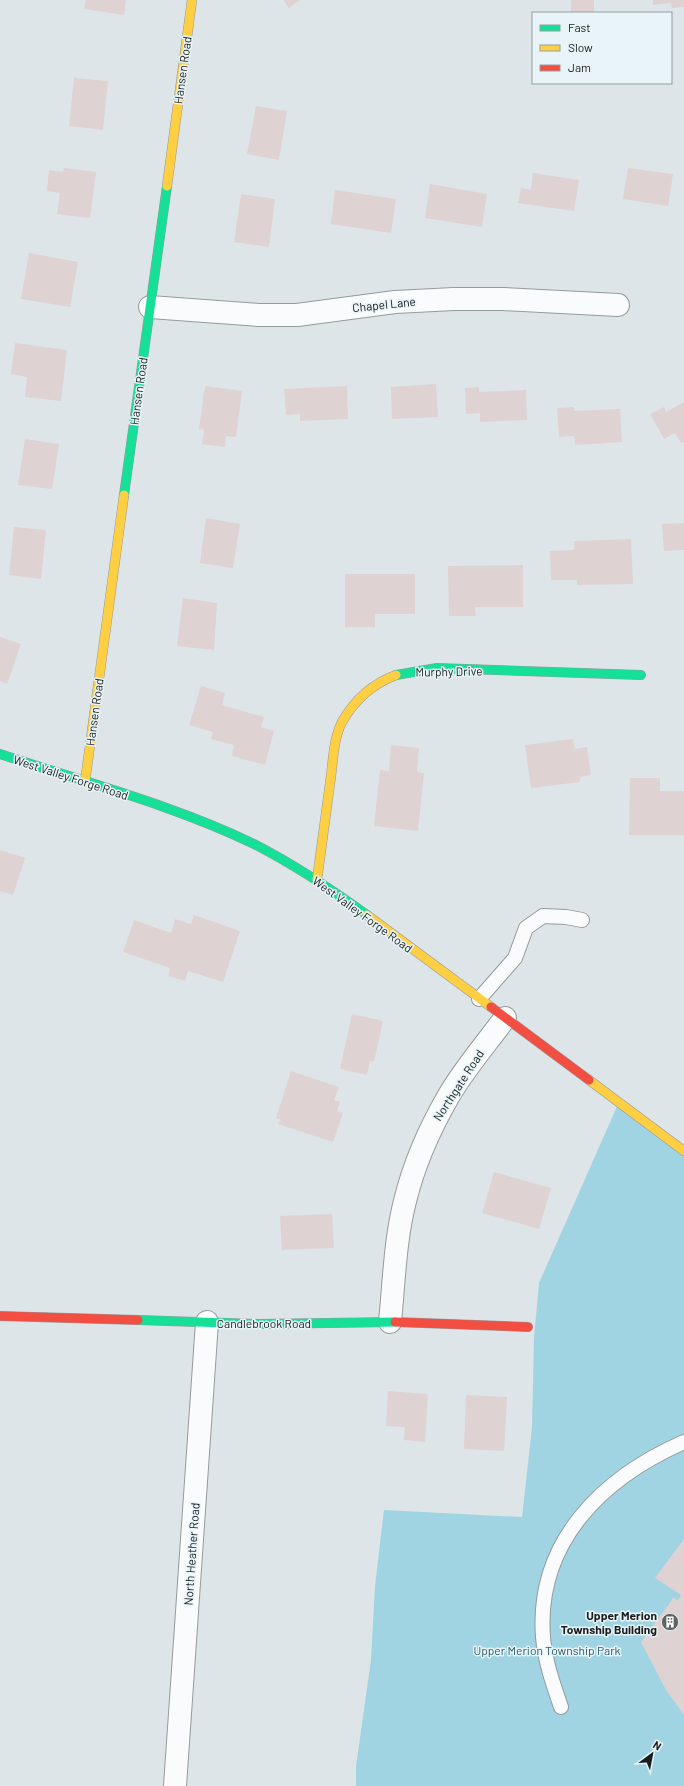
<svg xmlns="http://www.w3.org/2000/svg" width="684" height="1786" font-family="Barlow,sans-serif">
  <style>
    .green { fill: #a0d4e3 }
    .building { fill: #ded2d3 }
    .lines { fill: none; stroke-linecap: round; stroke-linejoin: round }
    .lane-casing { stroke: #959a9c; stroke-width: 16 }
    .street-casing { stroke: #959a9c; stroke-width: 24 }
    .fast-casing { stroke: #959a9c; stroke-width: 10 }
    .slow-casing { stroke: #959a9c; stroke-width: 10 }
    .jam-casing { stroke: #959a9c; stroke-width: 10 }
    .lane { stroke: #fafbfc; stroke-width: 14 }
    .street { stroke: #fafbfc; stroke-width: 22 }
    .fast { stroke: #16e098; stroke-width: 9 }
    .slow { stroke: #ffcf43; stroke-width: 9 }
    .jam { stroke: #f24e42; stroke-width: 9 }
    .labels { text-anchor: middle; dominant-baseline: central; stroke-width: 3; stroke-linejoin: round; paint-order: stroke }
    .street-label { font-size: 12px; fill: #181d1e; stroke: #e8f4f8 }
    .poi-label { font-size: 12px; font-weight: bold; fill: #181d1e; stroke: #e8f4f8; text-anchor: end }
    .park-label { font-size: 12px; fill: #2b5d6a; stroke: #e8f4f8 }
  </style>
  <rect width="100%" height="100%" fill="#dee5e8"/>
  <polygon class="green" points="619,1102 684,1151 684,1786 356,1786 356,1766 371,1660 375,1586 384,1510 522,1517 532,1427 534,1338 539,1283"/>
  <g class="building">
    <polygon points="86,0 126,0 124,15 84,9"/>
    <polygon points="283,0 300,0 289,8"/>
    <rect x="571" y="0" width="23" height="13"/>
    <polygon points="653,0 684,0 684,7 672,8 671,3 653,5"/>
    <polygon points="74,78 108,81 103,130 69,126"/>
    <polygon points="256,106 287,111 279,160 247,154"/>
    <polygon points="64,168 96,172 90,218 57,214 60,193 47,191 49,170 63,172"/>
    <polygon points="628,168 673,174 668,206 623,199"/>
    <polygon points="533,173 579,180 574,211 518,203 521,188 531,190"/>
    <polygon points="430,184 487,194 482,227 425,218"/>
    <polygon points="335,190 396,199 391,233 331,224"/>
    <polygon points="241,194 275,199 269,247 234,242"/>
    <polygon points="29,253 78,262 70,307 21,299"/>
    <polygon points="15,343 67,350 61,401 25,397 27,377 11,374"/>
    <polygon points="436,384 438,417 392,419 391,387"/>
    <polygon points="205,386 242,391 236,437 226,436 225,447 202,444 204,430 199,429"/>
    <polygon points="347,386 348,419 300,421 300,414 286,415 284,389"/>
    <polygon points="479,387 479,392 526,390 527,420 480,422 480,413 466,414 465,388"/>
    <polygon points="684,402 684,442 681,443 675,433 664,439 650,414 664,407 666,412"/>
    <polygon points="574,407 574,411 620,409 622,442 575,445 574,436 559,437 557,408"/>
    <polygon points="25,439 59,444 52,489 18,485"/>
    <polygon points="206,518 240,524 233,568 200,563"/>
    <polygon points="684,523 684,550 664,551 662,524"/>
    <polygon points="14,527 46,530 41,579 9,575"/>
    <polygon points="631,539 633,584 577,585 577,580 551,580 550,551 574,550 574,541"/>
    <polygon points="523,565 523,607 475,607 476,616 449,616 448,566"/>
    <polygon points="345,574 415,574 415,614 375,614 375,627 345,627"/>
    <polygon points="183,598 217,603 214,650 177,646"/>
    <polygon points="0,637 21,644 7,684 0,681"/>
    <polygon points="201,686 225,693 222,705 264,717 261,727 274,731 265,765 232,756 234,745 211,739 213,732 189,725"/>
    <polygon points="573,739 575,749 587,747 591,775 580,777 580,782 531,788 525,745"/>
    <polygon points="391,745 419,748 417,772 424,773 418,831 374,826 380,770 389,771"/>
    <polygon points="630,778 660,778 660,791 684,791 684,835 629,835"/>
    <polygon points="0,850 25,858 13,895 0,891"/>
    <polygon points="194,915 240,931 223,982 188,971 185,981 168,976 170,968 123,952 134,920 171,933 175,919 191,924"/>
    <polygon points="352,1014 383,1021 374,1062 370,1061 367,1075 340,1069"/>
    <polygon points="291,1071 339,1087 334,1100 340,1102 337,1111 343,1113 333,1142 278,1124 281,1120 276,1118"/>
    <polygon points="494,1172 551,1188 539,1229 482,1213"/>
    <polygon points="332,1214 334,1248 282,1250 280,1216"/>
    <polygon points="388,1391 428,1394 425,1442 404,1440 405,1427 386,1426"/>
    <polygon points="466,1395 507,1397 504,1451 464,1449"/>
    <polygon points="684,1539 684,1715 666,1690 641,1642 674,1597 677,1601 681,1595 655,1578"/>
  </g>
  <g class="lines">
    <defs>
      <g id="lane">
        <polyline points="479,999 515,958 526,928 543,916 566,917 582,920"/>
        <path d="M561,1707C553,1684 545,1661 543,1637C536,1542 602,1478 684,1442"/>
      </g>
      <g id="street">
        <polyline points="150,307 259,315 297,315 395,302 454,299 503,299 618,305"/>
        <path d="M390,1322C394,1282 395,1240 405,1201C414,1164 429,1130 448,1097C464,1069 486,1044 505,1018"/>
        <polyline points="175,1786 207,1322"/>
      </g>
      <g id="fast">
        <polyline points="124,495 167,186"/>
        <polyline points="396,675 437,668 641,675"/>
        <path d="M0,754C84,782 174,805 254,844C293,864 331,889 367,915"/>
        <polyline points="138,1320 259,1324 395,1322"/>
      </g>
      <g id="slow">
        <polyline points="167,186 192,0"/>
        <polyline points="85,782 124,495"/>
        <path d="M317,880C322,845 326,811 331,776C333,760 334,737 342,722C355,699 372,684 396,675"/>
        <polyline points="367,915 491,1007"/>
        <polyline points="589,1080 684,1151"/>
      </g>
      <g id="jam">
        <polyline points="491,1007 589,1080"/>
        <polyline points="0,1316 138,1320"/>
        <polyline points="395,1322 528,1327"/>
      </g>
    </defs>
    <use href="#lane" class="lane-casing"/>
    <use href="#street" class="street-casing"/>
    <use href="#fast" class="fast-casing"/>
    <use href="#slow" class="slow-casing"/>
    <use href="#jam" class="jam-casing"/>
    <use href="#lane" class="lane"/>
    <use href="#street" class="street"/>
    <use href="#fast" class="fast"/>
    <use href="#slow" class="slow"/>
    <use href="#jam" class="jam"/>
  </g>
  <defs>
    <symbol id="building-disc" viewBox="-11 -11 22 22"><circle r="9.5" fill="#5d6365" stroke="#e8f4f8"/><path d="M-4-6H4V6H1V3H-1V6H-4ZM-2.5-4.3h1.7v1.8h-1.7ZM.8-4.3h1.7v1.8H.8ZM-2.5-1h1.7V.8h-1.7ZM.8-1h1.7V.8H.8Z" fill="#fff"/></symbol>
  </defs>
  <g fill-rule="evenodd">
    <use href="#building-disc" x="660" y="1612" width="20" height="20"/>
  </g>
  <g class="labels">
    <g class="street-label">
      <text transform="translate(182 70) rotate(-82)">Hansen Road</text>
      <text transform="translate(384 304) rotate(-6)">Chapel Lane</text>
      <text transform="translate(138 391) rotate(-82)">Hansen Road</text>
      <text transform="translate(449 671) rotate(-1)">Murphy Drive</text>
      <text transform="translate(94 712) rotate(-82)">Hansen Road</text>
      <text transform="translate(71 777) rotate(18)">West Valley Forge Road</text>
      <text transform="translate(363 914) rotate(36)">West Valley Forge Road</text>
      <text transform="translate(458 1085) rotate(-57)">Northgate Road</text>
      <text x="264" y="1323">Candlebrook Road</text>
      <text transform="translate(191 1554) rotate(-86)">North Heather Road</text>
    </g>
    <g class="poi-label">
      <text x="657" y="1615">Upper Merion<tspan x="657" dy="14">Township Building</tspan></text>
    </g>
    <g class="park-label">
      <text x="547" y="1650">Upper Merion Township Park</text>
    </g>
  </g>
  <rect x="532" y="12" width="140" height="72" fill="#e8f4f8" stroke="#959ea1"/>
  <rect x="540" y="25" width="20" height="6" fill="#16e098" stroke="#959ea1"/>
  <text x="568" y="32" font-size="12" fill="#181d1e">Fast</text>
  <rect x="540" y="45" width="20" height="6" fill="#ffcf43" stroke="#959ea1"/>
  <text x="568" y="52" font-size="12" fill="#181d1e">Slow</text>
  <rect x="540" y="65" width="20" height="6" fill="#f24e42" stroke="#959ea1"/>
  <text x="568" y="72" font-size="12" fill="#181d1e">Jam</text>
  <g transform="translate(652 1754) rotate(32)" stroke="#e8f4f8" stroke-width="3" paint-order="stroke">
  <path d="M0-3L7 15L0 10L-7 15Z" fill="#181d1e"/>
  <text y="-6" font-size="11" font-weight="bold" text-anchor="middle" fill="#181d1e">N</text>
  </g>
</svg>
